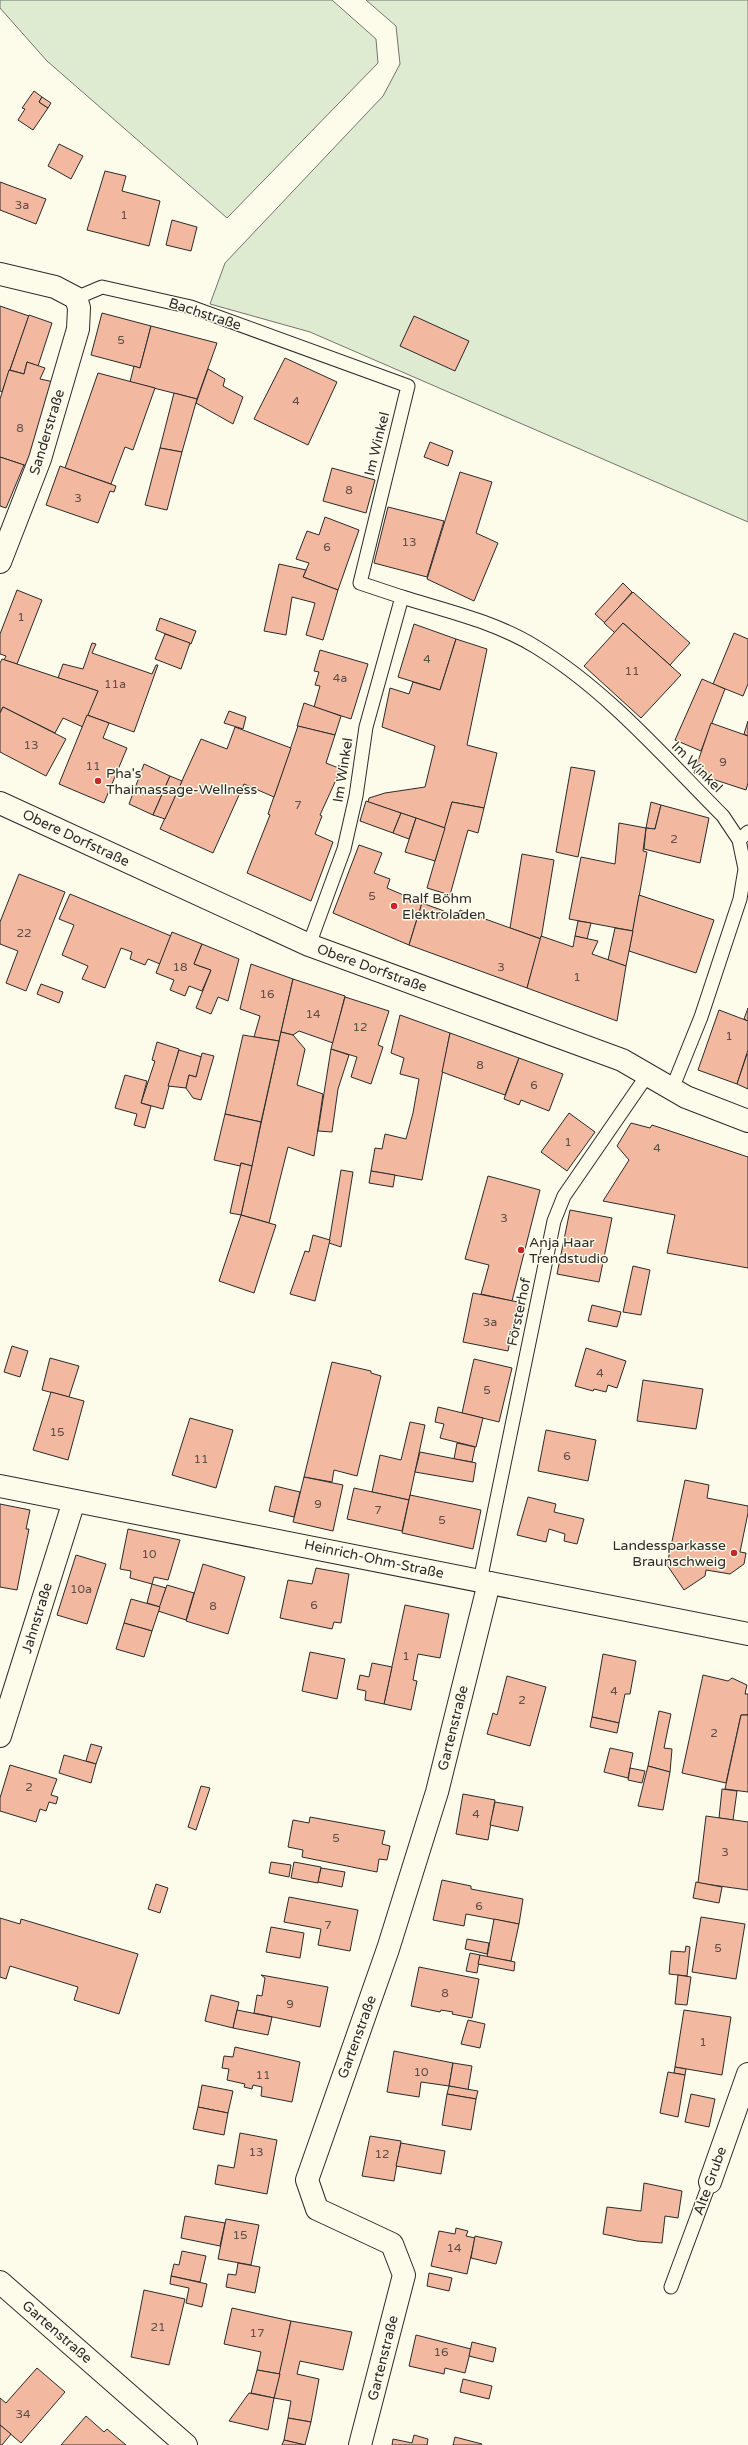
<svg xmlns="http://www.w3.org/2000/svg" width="748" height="2445" font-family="'Varela Round',sans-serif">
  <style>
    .green { fill: #deebd1; stroke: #74746e }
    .building { fill: #f2b8a0; stroke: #2b2b2b }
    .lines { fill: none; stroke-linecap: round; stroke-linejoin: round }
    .service-casing { stroke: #2b2b2b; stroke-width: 15 }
    .minor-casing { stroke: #2b2b2b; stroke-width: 24 }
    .service { stroke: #fdfbea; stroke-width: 13 }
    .minor { stroke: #fdfbea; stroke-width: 22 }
    .poi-dot { fill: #c62828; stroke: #fdfbea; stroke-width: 1.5 }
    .labels { text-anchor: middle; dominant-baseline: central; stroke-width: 3; stroke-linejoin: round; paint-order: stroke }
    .number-label { font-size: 12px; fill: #5d4e48 }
    .street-label { font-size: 14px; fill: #2b2b2b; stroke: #fdfbea }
    .poi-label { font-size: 14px; fill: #2b2b2b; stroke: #fdfbea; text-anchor: start }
  </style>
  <rect width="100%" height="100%" fill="#fdfbea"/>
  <g class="green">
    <polygon points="0,0 332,0 376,39 378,63 227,218 47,61 0,8"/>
    <polygon points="366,0 748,0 748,522 310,332 210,304 225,263 383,96 400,64 396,26"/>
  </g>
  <g class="building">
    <polygon points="34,91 42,97 39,102 48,108 33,130 18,120 25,109 22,108"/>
    <polygon points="42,97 51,103 48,108 39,102"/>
    <polygon points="59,144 83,156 71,179 48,166"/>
    <polygon points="105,171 126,176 122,191 160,201 149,246 87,230"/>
    <polygon points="0,182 46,199 36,224 0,210"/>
    <polygon points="172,220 197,227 191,251 166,245"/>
    <polygon points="0,306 29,316 2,392 0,391"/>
    <polygon points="102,313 151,326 140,368 91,355"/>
    <polygon points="29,315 52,323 38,366 27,362 24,374 10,370"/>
    <polygon points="414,316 469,341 455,371 400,346"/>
    <polygon points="151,326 217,343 197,399 130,382 134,366 140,368"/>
    <polygon points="285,358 337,382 308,445 254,419"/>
    <polygon points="27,362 45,368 40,379 54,382 27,466 0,457 0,399 9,370 24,374"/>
    <polygon points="208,369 225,379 223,386 243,397 233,424 196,403"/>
    <polygon points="98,373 155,388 133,450 125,447 111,484 65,468"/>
    <polygon points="174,393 197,399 182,452 160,448"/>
    <polygon points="430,442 453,451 448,466 424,457"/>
    <polygon points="160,448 182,452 167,510 145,505"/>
    <polygon points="0,457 24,465 6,508 0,506"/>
    <polygon points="60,466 116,486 114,492 110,491 98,523 46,505"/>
    <polygon points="332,468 375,480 366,513 323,501"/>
    <polygon points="460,472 492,482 476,533 498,543 474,601 427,579"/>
    <polygon points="388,507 444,521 427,577 374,563"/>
    <polygon points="325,517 359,530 338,590 303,577 309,563 296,559 307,531 319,535"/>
    <polygon points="279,564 306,570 303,577 338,590 323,640 306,635 315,603 292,597 286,635 264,631"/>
    <polygon points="623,583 632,592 605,623 595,614"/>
    <polygon points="17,590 42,600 17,664 4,660 6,656 0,654 0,634"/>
    <polygon points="633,592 690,643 670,665 623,623 615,633 604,623"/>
    <polygon points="160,618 196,631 191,644 156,630"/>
    <polygon points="623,623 681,675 641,718 584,666"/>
    <polygon points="414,624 456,639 440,690 398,677"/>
    <polygon points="734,633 748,639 748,684 743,696 713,684"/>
    <polygon points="165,634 190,643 181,669 155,659"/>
    <polygon points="456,639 487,649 467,745 497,753 484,808 452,802 445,828 368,802 369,798 385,793 425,787 435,746 382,727 390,688 409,694 413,682 440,690"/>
    <polygon points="92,643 96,644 92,653 152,674 156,665 158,665 134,732 87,715 98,691 58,678 63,664 83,669"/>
    <polygon points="320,650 368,664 351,719 314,707 320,686 315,685 319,672 314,671"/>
    <polygon points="2,659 98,691 83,727 63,718 55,733 3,707 0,713 0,663"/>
    <polygon points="702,679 725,689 701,751 675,740"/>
    <polygon points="304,703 341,716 335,735 297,726"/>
    <polygon points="3,707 66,739 46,776 0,752 0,713"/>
    <polygon points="229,711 246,717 243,729 224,723"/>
    <polygon points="87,715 109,723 103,738 127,748 104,803 59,784"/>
    <polygon points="748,721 748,736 744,734"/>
    <polygon points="711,723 748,736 748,783 746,790 694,773"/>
    <polygon points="298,726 335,735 326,763 341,769 320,815 322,816 315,834 333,842 311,901 247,873 270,815 268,814"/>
    <polygon points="235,727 291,748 274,797 244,784 213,853 160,829 201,739 227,749"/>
    <polygon points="144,764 170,776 153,815 129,804"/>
    <polygon points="571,767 595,771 578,857 556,852"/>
    <polygon points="170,776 182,781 165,819 153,815"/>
    <polygon points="366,801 401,813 393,833 360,821"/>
    <polygon points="452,802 484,808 478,833 468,830 450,895 427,888"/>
    <polygon points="651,802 661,805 655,829 646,828"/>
    <polygon points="661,805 709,818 700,863 644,849 646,828 655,829"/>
    <polygon points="401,813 416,818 409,839 393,833"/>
    <polygon points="416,818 445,828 435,861 405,852"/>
    <polygon points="619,823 646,828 643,851 647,852 633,931 569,919 581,857 615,864"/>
    <polygon points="359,845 382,853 374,873 390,879 387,888 422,903 409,945 333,913"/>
    <polygon points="522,854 554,860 541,939 510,928"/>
    <polygon points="19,874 65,892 26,991 6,983 18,951 0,944 0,922"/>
    <polygon points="70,894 171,936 160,964 148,959 145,965 130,959 132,952 121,948 105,988 82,979 88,966 62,955 74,925 59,919"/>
    <polygon points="639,895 714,920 696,973 629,951"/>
    <polygon points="422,903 458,916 460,910 541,939 527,988 409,945"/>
    <polygon points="578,921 591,923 587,939 575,936"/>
    <polygon points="615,928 633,931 626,966 608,960"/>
    <polygon points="172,932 202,944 194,964 211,970 202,991 189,986 185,996 170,990 174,980 156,973"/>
    <polygon points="541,936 573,947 575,936 598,941 592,954 626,966 617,1021 527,988"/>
    <polygon points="202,944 239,959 228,1001 218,997 211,1014 196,1008 211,970 194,964"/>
    <polygon points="251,964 293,979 279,1041 254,1037 260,1016 240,1009"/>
    <polygon points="293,979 345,996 333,1043 299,1031 293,1035 281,1032"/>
    <polygon points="41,984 63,992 59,1003 37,994"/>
    <polygon points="345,997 389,1011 378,1045 383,1047 371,1084 351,1077 357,1057 331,1049"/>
    <polygon points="748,1008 748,1021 744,1019"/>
    <polygon points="719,1010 748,1021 748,1050 737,1084 698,1070"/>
    <polygon points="400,1015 450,1033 422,1180 371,1171 375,1148 382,1149 385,1134 406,1139 413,1113 419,1079 400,1074 404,1058 391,1053"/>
    <polygon points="281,1032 293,1035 305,1049 297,1085 323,1094 314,1156 288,1147 269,1223 241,1215"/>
    <polygon points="450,1033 519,1058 505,1095 442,1072"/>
    <polygon points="243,1035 279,1041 261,1122 225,1114"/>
    <polygon points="157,1042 179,1049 163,1109 141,1103 155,1061 152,1060"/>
    <polygon points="331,1049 349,1055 338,1089 332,1132 318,1131"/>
    <polygon points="179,1050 202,1057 196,1077 189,1075 186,1088 168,1086"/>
    <polygon points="202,1053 214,1056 201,1100 193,1098 186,1088 189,1075 196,1077"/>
    <polygon points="747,1054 748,1054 748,1089 737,1084"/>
    <polygon points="519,1058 563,1074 549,1111 521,1100 519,1105 504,1099"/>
    <polygon points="125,1075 147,1081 141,1103 151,1106 145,1128 134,1125 137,1114 115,1108"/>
    <polygon points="569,1113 595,1132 567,1171 541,1152"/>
    <polygon points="225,1114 261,1122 252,1166 241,1163 240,1166 214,1160"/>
    <polygon points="631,1123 650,1128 652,1125 748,1157 748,1268 667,1253 675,1215 603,1201 629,1160 617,1146"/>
    <polygon points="241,1163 252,1166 241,1215 230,1213"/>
    <polygon points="341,1170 353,1172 341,1247 329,1243"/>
    <polygon points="371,1171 395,1175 393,1187 369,1183"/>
    <polygon points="488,1176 540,1190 512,1301 481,1294 489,1265 465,1259"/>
    <polygon points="570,1210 612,1218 599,1282 557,1274"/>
    <polygon points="241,1215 276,1225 254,1293 219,1281"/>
    <polygon points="313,1235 330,1240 315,1301 290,1294 305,1251 309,1252"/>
    <polygon points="633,1266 650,1270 641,1315 623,1312"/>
    <polygon points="473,1293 518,1302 508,1351 463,1342"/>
    <polygon points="592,1305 621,1312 617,1327 588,1321"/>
    <polygon points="12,1346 28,1351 20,1377 4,1372"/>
    <polygon points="586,1348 626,1361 617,1388 608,1385 606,1392 594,1389 593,1391 575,1386"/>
    <polygon points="50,1358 79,1366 69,1397 42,1390"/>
    <polygon points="474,1359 512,1368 499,1422 462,1413"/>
    <polygon points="332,1362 371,1371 371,1373 381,1376 357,1476 334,1470 332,1482 304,1477"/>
    <polygon points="643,1380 703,1389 696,1429 637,1421"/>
    <polygon points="51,1392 84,1401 68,1460 33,1450"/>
    <polygon points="438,1407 483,1418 476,1447 440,1438 444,1424 435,1422"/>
    <polygon points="190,1418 233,1430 216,1488 172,1475"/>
    <polygon points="410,1422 425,1425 409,1500 372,1492 380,1455 401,1460"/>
    <polygon points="546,1430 596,1440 588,1481 538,1471"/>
    <polygon points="457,1443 475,1447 472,1462 454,1459"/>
    <polygon points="420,1452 476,1463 473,1482 415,1472"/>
    <polygon points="304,1477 343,1485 333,1531 293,1522"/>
    <polygon points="685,1480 709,1485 707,1498 748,1506 748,1513 740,1552 746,1553 744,1564 730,1574 706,1570 705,1576 684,1590 667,1565"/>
    <polygon points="275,1486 300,1492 294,1517 269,1511"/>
    <polygon points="354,1488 409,1500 402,1531 347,1519"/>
    <polygon points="410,1495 481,1510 473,1549 402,1533"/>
    <polygon points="528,1497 556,1504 554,1512 584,1519 577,1544 564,1541 565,1534 549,1529 546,1542 517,1535"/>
    <polygon points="0,1504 30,1510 26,1529 29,1529 17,1590 0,1587"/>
    <polygon points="128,1529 180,1540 168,1580 154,1577 152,1584 130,1578 131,1571 120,1569"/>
    <polygon points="76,1555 106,1564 87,1624 57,1615"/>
    <polygon points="203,1564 245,1577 228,1634 186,1621"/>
    <polygon points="316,1568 349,1574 341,1623 334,1622 332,1629 280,1618 288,1580 312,1584"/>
    <polygon points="152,1584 166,1588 160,1607 147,1603"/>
    <polygon points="167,1585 194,1593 186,1620 158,1611"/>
    <polygon points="131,1599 160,1607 152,1631 124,1623"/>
    <polygon points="405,1605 449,1614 440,1658 418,1654 413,1680 417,1681 411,1710 384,1704"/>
    <polygon points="124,1623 152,1631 144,1657 116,1649"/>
    <polygon points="310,1652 345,1659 337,1699 302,1691"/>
    <polygon points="603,1654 636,1661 630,1694 625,1694 619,1723 592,1717"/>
    <polygon points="372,1663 392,1667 384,1704 365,1700 366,1691 357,1689 360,1675 369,1677"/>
    <polygon points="703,1675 728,1681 732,1678 747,1685 745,1694 748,1694 748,1715 741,1715 726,1783 682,1773"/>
    <polygon points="507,1676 546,1687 530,1746 487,1734 493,1713 497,1715"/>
    <polygon points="659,1711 671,1714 664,1748 672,1749 670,1772 648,1766"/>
    <polygon points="741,1715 748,1715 748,1792 725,1789"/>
    <polygon points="592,1717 619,1723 617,1733 590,1727"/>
    <polygon points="91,1744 102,1747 96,1764 86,1761"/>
    <polygon points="610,1748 633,1753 628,1778 604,1772"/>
    <polygon points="64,1755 96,1764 91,1783 59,1773"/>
    <polygon points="10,1765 57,1779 51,1795 58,1797 56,1804 49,1802 46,1811 40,1809 36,1822 0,1811 0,1798"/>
    <polygon points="648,1766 670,1772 663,1810 638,1806"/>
    <polygon points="630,1768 645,1771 642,1783 628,1780"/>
    <polygon points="201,1786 210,1788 196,1830 188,1827"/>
    <polygon points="722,1789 737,1791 733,1820 719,1818"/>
    <polygon points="463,1794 495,1800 488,1840 456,1834"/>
    <polygon points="495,1802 523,1807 518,1831 490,1825"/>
    <polygon points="706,1816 748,1822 748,1890 698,1883"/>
    <polygon points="310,1817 385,1831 382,1844 390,1846 387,1860 379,1859 377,1872 302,1857 303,1850 288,1847 293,1820 309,1823"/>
    <polygon points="271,1862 291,1865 289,1877 269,1873"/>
    <polygon points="294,1862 321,1867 318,1883 291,1878"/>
    <polygon points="321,1868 345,1872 342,1887 318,1882"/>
    <polygon points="442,1880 471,1886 471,1889 523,1899 519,1924 466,1914 464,1926 433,1920"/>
    <polygon points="696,1882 722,1887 719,1903 693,1898"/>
    <polygon points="156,1884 168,1888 160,1913 148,1909"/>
    <polygon points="289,1897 358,1910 350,1951 318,1945 321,1929 284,1922"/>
    <polygon points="701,1917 745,1924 736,1979 692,1972"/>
    <polygon points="0,1918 20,1924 21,1919 138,1954 119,2014 74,2000 78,1987 10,1966 6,1979 0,1977"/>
    <polygon points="494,1919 519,1924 511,1961 487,1957"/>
    <polygon points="271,1927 304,1933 300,1958 266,1952"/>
    <polygon points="467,1939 489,1943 487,1954 465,1949"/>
    <polygon points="686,1946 690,1947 687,1976 669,1974 671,1951 685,1952"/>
    <polygon points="470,1953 480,1955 477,1973 466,1971"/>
    <polygon points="480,1955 515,1962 514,1971 478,1964"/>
    <polygon points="419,1967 479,1979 472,2018 452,2014 453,2012 441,2010 440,2012 411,2006"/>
    <polygon points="261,1975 328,1987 320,2027 254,2013 257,1995 262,1996 265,1978"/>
    <polygon points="678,1975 691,1977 687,2005 675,2004"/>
    <polygon points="211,1995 239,2002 233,2028 205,2021"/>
    <polygon points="237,2010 272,2017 268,2035 233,2028"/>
    <polygon points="684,2010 731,2017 722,2075 675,2067"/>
    <polygon points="468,2020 485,2024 480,2048 461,2044"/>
    <polygon points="235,2047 300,2062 292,2102 261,2096 262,2087 253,2085 252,2089 244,2087 245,2084 227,2080 229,2069 222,2068 224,2056 233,2057"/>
    <polygon points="394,2051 453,2063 449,2086 421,2082 419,2097 387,2092"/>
    <polygon points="453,2063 472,2066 468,2090 449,2086"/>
    <polygon points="675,2067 686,2069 685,2075 674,2073"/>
    <polygon points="668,2072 685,2075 678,2117 660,2113"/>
    <polygon points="202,2085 233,2091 228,2113 198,2107"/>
    <polygon points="449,2086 478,2091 476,2099 447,2094"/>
    <polygon points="447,2094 476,2099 471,2130 442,2125"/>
    <polygon points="691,2094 715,2099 709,2127 685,2122"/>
    <polygon points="198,2107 228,2113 224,2135 193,2129"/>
    <polygon points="240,2133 277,2140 267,2194 215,2184 218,2165 234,2168"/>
    <polygon points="370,2136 401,2141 394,2181 362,2176"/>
    <polygon points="401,2143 445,2151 441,2174 396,2166"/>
    <polygon points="644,2183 682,2191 678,2218 665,2216 662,2243 637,2241 603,2234 607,2207 641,2211"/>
    <polygon points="185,2216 225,2223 220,2246 181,2238"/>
    <polygon points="226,2219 259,2225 251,2265 218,2259"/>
    <polygon points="456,2228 468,2231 466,2236 475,2238 467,2274 431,2266 439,2231 455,2234"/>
    <polygon points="475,2236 502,2242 496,2264 471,2258"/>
    <polygon points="182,2251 206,2256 200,2282 171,2276 174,2264 179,2265"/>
    <polygon points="238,2263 260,2267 255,2293 226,2287 228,2274 236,2275"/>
    <polygon points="429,2273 452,2278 449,2291 427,2286"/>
    <polygon points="171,2276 207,2284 202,2307 186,2303 189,2288 170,2284"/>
    <polygon points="144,2290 185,2299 169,2365 131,2357"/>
    <polygon points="232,2308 291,2321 280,2374 257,2370 261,2352 224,2344"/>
    <polygon points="291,2321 352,2332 343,2370 300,2361 297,2374 319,2379 311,2422 288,2418 291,2401 274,2398"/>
    <polygon points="416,2335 471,2349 465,2373 445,2368 444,2374 409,2366"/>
    <polygon points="472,2342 496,2348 493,2362 469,2356"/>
    <polygon points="37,2368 65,2392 21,2443 0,2425 0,2398 6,2403"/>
    <polygon points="257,2370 280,2374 274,2398 251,2393"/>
    <polygon points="463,2379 492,2386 489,2399 460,2392"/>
    <polygon points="249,2393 274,2398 268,2430 229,2421"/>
    <polygon points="86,2416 104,2432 107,2429 126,2445 61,2445"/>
    <polygon points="288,2418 311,2422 305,2445 284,2440"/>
    <polygon points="0,2425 11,2434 2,2445 0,2445"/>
    <polygon points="414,2435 428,2439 427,2445 392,2445 393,2439 412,2443"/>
    <polygon points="455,2437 482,2444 481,2445 453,2445"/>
    <polygon points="284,2440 305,2445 282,2445"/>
  </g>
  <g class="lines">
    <defs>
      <g id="service">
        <polyline points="76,298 102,287 191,307 408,386 360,583 402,597 366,727 356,796 344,849 309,945"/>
        <path d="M402,597C447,611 496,622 536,647C608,691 664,757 723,816L739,840L745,869L740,899L701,1017L672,1089"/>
        <polyline points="739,840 748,832"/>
        <polyline points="480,1581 554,1221 564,1196 648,1074"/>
        <polyline points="671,2287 710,2182"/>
      </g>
      <g id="minor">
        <polyline points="0,274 55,287 76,298 79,308 78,329 40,459 0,562"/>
        <polyline points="0,803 309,945 622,1060 686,1097 748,1121"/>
        <polyline points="0,1486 748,1634"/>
        <polyline points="0,1736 74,1501"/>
        <polyline points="710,2182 748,2074"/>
        <polyline points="0,2282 186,2445"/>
        <polyline points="360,2445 404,2275 392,2244 317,2209 307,2180 388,1949 437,1792 489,1583"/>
      </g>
    </defs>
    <use href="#service" class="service-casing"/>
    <use href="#minor" class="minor-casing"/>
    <use href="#service" class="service"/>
    <use href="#minor" class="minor"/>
  </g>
  <g class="poi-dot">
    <circle cx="98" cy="781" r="4"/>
    <circle cx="394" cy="906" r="4"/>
    <circle cx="521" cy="1250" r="4"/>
    <circle cx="734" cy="1553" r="4"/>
  </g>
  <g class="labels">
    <g class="number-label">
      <text x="22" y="205">3a</text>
      <text x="124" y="215">1</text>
      <text x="121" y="340">5</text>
      <text x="296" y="401">4</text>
      <text x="20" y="428">8</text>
      <text x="349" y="490">8</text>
      <text x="78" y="498">3</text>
      <text x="409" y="542">13</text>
      <text x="327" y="547">6</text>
      <text x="21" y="617">1</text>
      <text x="427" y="659">4</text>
      <text x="632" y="671">11</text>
      <text x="340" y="678">4a</text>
      <text x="115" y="684">11a</text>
      <text x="31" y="745">13</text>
      <text x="723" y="762">9</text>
      <text x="93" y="766">11</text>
      <text x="298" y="805">7</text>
      <text x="674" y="839">2</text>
      <text x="372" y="896">5</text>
      <text x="24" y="933">22</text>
      <text x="180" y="967">18</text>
      <text x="501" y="967">3</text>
      <text x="577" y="977">1</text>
      <text x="267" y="994">16</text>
      <text x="313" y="1014">14</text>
      <text x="360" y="1027">12</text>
      <text x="729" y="1036">1</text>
      <text x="480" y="1065">8</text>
      <text x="534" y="1085">6</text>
      <text x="568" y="1142">1</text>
      <text x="657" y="1148">4</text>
      <text x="504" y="1218">3</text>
      <text x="490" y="1322">3a</text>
      <text x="600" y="1373">4</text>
      <text x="487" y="1390">5</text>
      <text x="57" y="1432">15</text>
      <text x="567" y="1456">6</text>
      <text x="201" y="1459">11</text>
      <text x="318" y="1504">9</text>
      <text x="378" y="1510">7</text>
      <text x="442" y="1520">5</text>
      <text x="149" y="1554">10</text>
      <text x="81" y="1589">10a</text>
      <text x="314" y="1605">6</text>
      <text x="213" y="1606">8</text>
      <text x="406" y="1656">1</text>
      <text x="614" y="1691">4</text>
      <text x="522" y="1700">2</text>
      <text x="714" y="1733">2</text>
      <text x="29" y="1787">2</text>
      <text x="476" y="1814">4</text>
      <text x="336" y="1838">5</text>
      <text x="725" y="1852">3</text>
      <text x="479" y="1906">6</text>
      <text x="328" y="1925">7</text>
      <text x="718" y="1948">5</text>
      <text x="445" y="1993">8</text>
      <text x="290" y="2004">9</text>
      <text x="703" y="2042">1</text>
      <text x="421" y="2072">10</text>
      <text x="263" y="2075">11</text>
      <text x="256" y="2152">13</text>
      <text x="382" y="2154">12</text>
      <text x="240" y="2235">15</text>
      <text x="454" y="2248">14</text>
      <text x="158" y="2327">21</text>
      <text x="257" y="2333">17</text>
      <text x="441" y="2352">16</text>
      <text x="23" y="2414">34</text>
    </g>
    <g class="street-label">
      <text transform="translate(205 314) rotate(18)">Bachstraße</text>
      <text transform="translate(47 432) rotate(-73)">Sanderstraße</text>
      <text transform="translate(377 444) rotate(-76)">Im Winkel</text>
      <text transform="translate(697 767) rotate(45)">Im Winkel</text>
      <text transform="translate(343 770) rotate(-81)">Im Winkel</text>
      <text transform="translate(76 838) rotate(25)">Obere Dorfstraße</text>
      <text transform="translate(372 968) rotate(20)">Obere Dorfstraße</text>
      <text transform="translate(519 1312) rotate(-78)">Försterhof</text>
      <text transform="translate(374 1559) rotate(12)">Heinrich-Ohm-Straße</text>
      <text transform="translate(37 1618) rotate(-73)">Jahnstraße</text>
      <text transform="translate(453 1728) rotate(-76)">Gartenstraße</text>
      <text transform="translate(357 2037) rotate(-70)">Gartenstraße</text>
      <text transform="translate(710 2181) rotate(-70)">Alte Grube</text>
      <text transform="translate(57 2332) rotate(41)">Gartenstraße</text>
      <text transform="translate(383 2358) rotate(-76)">Gartenstraße</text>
    </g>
    <g class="poi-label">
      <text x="106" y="773">Pha's<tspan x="106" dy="16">Thaimassage-Wellness</tspan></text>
      <text x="402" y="898">Ralf Böhm<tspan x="402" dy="16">Elektroladen</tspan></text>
      <text x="529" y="1242">Anja Haar<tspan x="529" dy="16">Trendstudio</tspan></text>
      <text x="726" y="1545" text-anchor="end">Landessparkasse<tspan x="726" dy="16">Braunschweig</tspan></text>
    </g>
  </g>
</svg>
